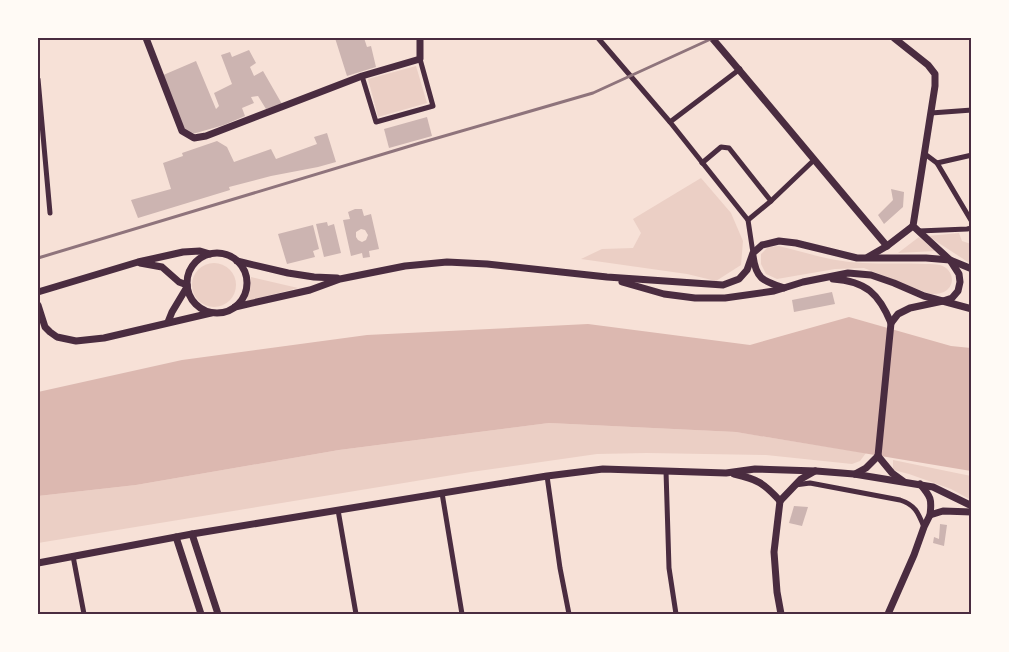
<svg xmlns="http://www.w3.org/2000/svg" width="1009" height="652" font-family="Arial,sans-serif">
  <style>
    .green { fill: #ebcfc5 }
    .water { fill: #dcb8b0 }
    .building { fill: #ccb4b1; fill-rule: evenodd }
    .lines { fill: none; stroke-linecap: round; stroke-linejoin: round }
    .minor { stroke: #4a2c40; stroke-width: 5 }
    .tertiary { stroke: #4a2c40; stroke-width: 7 }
    .rail { stroke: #8f747c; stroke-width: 3 }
    .neatline { fill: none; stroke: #4a2c40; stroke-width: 2 }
  </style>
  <rect width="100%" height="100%" fill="#f7e1d7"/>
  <g class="green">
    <polygon points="416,66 427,103 378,117 368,79"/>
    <polygon points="701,178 731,213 743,241 741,265 716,281 687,274 581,259 602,249 633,248 641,233 633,219"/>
    <polygon points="959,233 962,241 971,244 971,264 928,236"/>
    <polygon points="919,237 935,251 898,253"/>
    <path d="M779,246C807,253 834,262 863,263C883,264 904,263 925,264C930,264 936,264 940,265C951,268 956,281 948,289C943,294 936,294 930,294L864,268L835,269L777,279L766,274L761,264V254L768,247Z"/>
    <circle cx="214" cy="285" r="22"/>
    <polygon points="251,277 298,288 247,301"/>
    <polygon points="549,423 736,432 866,453 860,461 852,464 766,455 647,453 597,454 471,472 38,543 38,496 136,485 339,450"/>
    <polygon points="893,460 971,476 971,500 951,489 909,474 893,470"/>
  </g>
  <polygon class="water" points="849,317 951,346 971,348 971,471 736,432 549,423 339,450 136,485 38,496 38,392 182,360 367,335 588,324 750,345"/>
  <g class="building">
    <polygon points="335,38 364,38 367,47 371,46 376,67 347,76"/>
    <polygon points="249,50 256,63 250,67 254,76 263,71 282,104 266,109 258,96 251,97 254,103 242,108 245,116 224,125 189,135 182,131 161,76 196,61 216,109 219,106 214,93 232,84 221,55 230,52 232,57"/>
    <polygon points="427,117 432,136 389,148 384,129"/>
    <polygon points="327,133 336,162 318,167 271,176 229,187 230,190 138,218 131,200 171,189 163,163 183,156 182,153 217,141 227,147 234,162 271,149 276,159 317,144 314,137"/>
    <polygon points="891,189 904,192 903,207 884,224 878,215 893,200"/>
    <path d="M355,209H362L364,216L371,214L379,249L369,251L370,257L363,258L362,253L351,256L343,220L350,219L348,212ZM361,229L365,230L368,235L366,240L362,242L358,240L356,237V232Z"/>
    <polygon points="327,222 328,226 334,224 341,253 324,257 316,224"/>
    <polygon points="313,225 319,249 313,251 315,257 287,264 278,234"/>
    <polygon points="832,292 835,304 794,312 792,300"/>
    <polygon points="794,506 808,507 802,526 789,523"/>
    <polygon points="940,524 947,525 944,546 933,543 934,537 939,539"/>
  </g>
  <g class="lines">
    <g class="minor">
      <polyline points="598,38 670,122 748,220 753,253"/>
      <polyline points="362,76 376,122 433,106 420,59"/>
      <polyline points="38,79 50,213"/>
      <polyline points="931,113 972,110"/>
      <polyline points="670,122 740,69"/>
      <polyline points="925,154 937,163 972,222"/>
      <polyline points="702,163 721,147 729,148 771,201"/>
      <polyline points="937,163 972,155"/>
      <polyline points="748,220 771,201 814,160"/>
      <polyline points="919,231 967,229 972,228"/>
      <polyline points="666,471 669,568 676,614"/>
      <polyline points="547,476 560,568 569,614"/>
      <path d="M795,485L810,483L900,500C915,505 918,512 924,527"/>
      <polyline points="442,493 462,614"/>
      <polyline points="338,510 356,614"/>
      <polyline points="73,556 84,614"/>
    </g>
    <g class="tertiary">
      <polyline points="146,38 182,131 194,138 206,136 362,76 420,59 420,38"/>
      <path d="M712,38C771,107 828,177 887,246"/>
      <circle cx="217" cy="283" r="30"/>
      <path d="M753,256C756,279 763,281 784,288"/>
      <polyline points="868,257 887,246 913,226"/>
      <polyline points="237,261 288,273 314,277 337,278"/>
      <polyline points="140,263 162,267 179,282 187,285"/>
      <path d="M833,279C866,281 879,294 891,323L878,456"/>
      <polyline points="622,282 664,294 695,298 725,298 774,291 803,282 848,273 871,275 894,283 924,296 972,309"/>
      <polyline points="38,292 138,262 183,252 200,251 210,254"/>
      <polyline points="38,305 45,327 50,332 57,337 76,341 104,338 211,313"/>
      <polyline points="235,307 310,290 340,279 405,266 447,262 487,264 607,277 723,285 739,279 747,270 753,253 762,245 779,241 796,243 857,258 926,258 950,260 972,269"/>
      <polyline points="168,322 172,312 187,287"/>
      <polyline points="891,323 898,314 910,308 943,301 952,298 958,291 960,282 959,274 950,260 913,226 935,86 935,74 928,65 894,38"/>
      <polyline points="878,456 892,473 903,481"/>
      <path d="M734,474C757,479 764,483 780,501"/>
      <polyline points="855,474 866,468 878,456"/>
      <path d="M920,484C931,497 932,499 930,515"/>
      <polyline points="780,501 774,552 777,592 781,614"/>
      <polyline points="780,501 801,479 815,471"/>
      <polyline points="192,534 218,614"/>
      <polyline points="176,537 201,614"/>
      <polyline points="38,563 192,534 547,476 603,469 726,473 755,469 816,471 854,474 933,487 972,506"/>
      <polyline points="888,614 914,555 924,527 930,515 943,511 972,512"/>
    </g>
    <polyline class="rail" points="38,258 420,143 593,93 713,38"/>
  </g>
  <rect width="1009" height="652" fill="none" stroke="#fffaf5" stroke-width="78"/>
  <rect x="39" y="39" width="931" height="574" class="neatline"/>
</svg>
